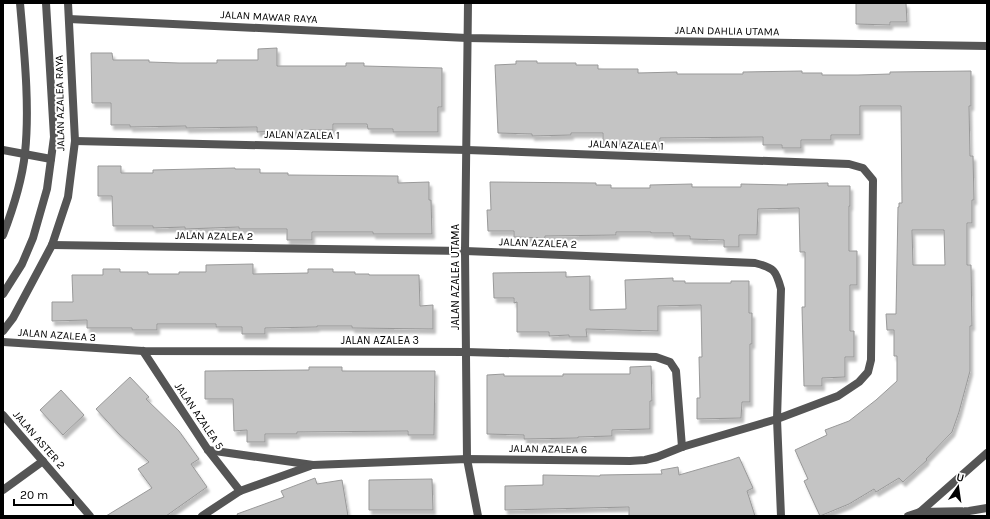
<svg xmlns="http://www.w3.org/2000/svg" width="990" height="519" font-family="Karla,sans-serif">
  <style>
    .building { fill: #c4c4c4; stroke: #999; fill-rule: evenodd; filter: url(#shadow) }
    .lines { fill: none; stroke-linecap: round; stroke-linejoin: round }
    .street { stroke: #555; stroke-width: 8 }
    .labels { text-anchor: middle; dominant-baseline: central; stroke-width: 4; stroke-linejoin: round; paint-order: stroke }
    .street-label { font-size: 11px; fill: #000; stroke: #fff }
  </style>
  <defs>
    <filter id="shadow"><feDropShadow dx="2.5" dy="4.5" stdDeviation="1" flood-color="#0004"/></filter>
  </defs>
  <rect width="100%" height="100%" fill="#fff"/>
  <g class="building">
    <polygon points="856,3 906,3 907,22 890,22 890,25 856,24"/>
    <polygon points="277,48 277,66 346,66 346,63 364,63 364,66 442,68 442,107 438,107 438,132 393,132 393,129 368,129 367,124 333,124 333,130 301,130 301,133 285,133 285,131 257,132 257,127 186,128 186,126 130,127 130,125 111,125 111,103 92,103 91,53 112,53 113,60 149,60 149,62 179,63 217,63 217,60 258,60 258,49"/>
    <path d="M516,61H537V63H576V65H598V69H638V73L677,72V74H743V72L802,71V73H822V75H858L890,74V72L971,71V106H969L970,156H973L974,200H972V223H967V265H971L972,326H970V371L959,412L952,432L926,459L927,460L903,482L899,478L876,492L874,489L849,504L820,516L804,481L808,479L795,450L827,435L825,430L849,421L876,400L897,381V356H894V330H887L886,314H896L898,207H899V203H902L901,106H860V135H831V140H801V148H782V145H763V137L660,138V145L644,146V144H603V133H571V135L532,136V134L498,133L495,65L516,64ZM912,230H944L945,265H913Z"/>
    <polygon points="98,166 121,166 121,173 153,173 153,170 235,168 235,169 260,169 260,173 288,173 288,175 398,176 398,183 429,182 429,200 431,200 432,234 373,234 373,232 312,232 312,240 287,240 287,229 239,229 239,227 185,229 185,227 153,228 153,226 113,226 112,196 98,196"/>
    <polygon points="490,182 596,183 596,185 611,185 611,188 650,188 650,185 692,184 692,187 741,187 741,184 788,185 787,184 828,183 828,186 850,186 850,206 849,206 849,251 857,251 857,285 850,285 850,331 854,331 854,357 845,357 845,377 822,378 822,386 804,386 802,307 805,307 805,252 800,252 799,208 758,209 757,235 739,235 739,247 724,247 724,240 690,239 690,236 673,236 673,233 651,233 651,232 616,232 616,235 545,236 545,238 514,237 514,231 488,231 487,210 491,210"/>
    <polygon points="253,264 253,274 308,273 308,269 333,269 333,272 355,272 355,274 369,274 369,275 419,275 420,306 433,305 433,329 352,328 352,326 317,326 317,327 265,328 265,334 242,334 242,327 216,327 216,324 157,324 157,330 132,330 132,328 87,328 87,320 52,321 52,302 73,302 72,275 103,275 103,269 120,269 120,272 148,272 148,274 179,274 179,272 206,272 206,265"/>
    <polygon points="566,272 566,277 590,276 590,310 626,309 625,280 673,278 673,281 685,281 685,283 731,283 731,281 749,281 749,313 752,313 752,344 750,344 750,402 742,402 741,418 697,419 697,398 700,398 699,357 702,357 701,305 658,306 658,331 586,329 587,337 569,337 569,335 549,336 549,332 517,332 517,302 514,303 514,298 494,298 493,273"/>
    <polygon points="651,366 652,401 650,401 650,429 612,430 612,436 578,437 578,438 524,439 524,435 487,434 487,375 504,374 504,376 563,376 563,374 630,374 630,367"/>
    <polygon points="309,367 342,367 342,371 435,371 434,435 408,435 408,431 297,432 297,434 265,434 265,442 247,442 247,430 234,431 233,399 205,399 205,371 309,370"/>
    <polygon points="130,377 149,397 146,399 179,431 199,459 191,464 207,487 166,516 106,516 152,488 138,469 149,462 118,433 96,409"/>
    <polygon points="61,390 84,415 63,435 40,410"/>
    <polygon points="739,457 753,488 747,491 755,516 629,516 629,507 505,510 505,486 543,485 543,475 600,476 600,475 662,474 661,470 678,467 679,475 731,460"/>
    <polygon points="315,478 317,484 342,480 348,516 238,516 237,514 284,497 281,491"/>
    <polygon points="432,479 433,510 369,510 369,480"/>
  </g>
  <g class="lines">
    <g class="street">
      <polyline points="468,3 465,251 467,459 478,516"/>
      <polyline points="69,19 467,38 987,46"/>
      <polyline points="75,141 467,150 849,164 863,168 873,180 871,360 868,372 859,382 838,396 777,419 682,447 657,457 645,460 630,461 467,459 313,465 208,450"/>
      <polyline points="3,150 51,159"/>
      <path d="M3,235C13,209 22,181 25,153C30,106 24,50 20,3"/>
      <path d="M52,245L465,251L755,263C774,268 776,270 781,289L777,419L781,516"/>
      <polyline points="3,294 22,264 33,238 47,189 54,137 46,3"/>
      <polyline points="3,331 13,318 52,245 68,197 75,141 68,3"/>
      <polyline points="3,342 143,351 466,352 656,357 670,362 676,371 682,447"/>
      <polyline points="143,351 208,450 240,491"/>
      <polyline points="3,415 90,516"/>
      <polyline points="3,490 43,461"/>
      <polyline points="920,512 969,511 987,508"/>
      <polyline points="202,516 240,491 310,466"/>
      <polyline points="908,516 920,512 987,453"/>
    </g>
  </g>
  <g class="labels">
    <g class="street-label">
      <text transform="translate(269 17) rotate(3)">JALAN MAWAR RAYA</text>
      <text transform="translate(727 31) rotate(1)">JALAN DAHLIA UTAMA</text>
      <text transform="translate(60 103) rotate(-91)">JALAN AZALEA RAYA</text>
      <text transform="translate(302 135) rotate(1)">JALAN AZALEA 1</text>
      <text transform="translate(626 145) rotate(2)">JALAN AZALEA 1</text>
      <text transform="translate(214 236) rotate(1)">JALAN AZALEA 2</text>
      <text transform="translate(538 243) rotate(2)">JALAN AZALEA 2</text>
      <text transform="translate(455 277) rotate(-90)">JALAN AZALEA UTAMA</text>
      <text transform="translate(57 335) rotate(4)">JALAN AZALEA 3</text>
      <text x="380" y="340">JALAN AZALEA 3</text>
      <text transform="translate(199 416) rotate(56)">JALAN AZALEA 5</text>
      <text transform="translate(39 440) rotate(49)">JALAN ASTER 2</text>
      <text transform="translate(548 449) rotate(1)">JALAN AZALEA 6</text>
    </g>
  </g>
  <rect width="990" height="519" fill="none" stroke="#000000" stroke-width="8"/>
  <g transform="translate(958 487) rotate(13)" stroke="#ffffff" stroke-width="3" paint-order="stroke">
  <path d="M0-3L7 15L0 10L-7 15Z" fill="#000000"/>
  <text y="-6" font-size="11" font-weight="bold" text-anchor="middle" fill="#000000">U</text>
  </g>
  <path d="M14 499v6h59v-6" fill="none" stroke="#000000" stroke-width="2"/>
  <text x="20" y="499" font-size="12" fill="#000000" stroke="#ffffff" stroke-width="3" paint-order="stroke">20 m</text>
</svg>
